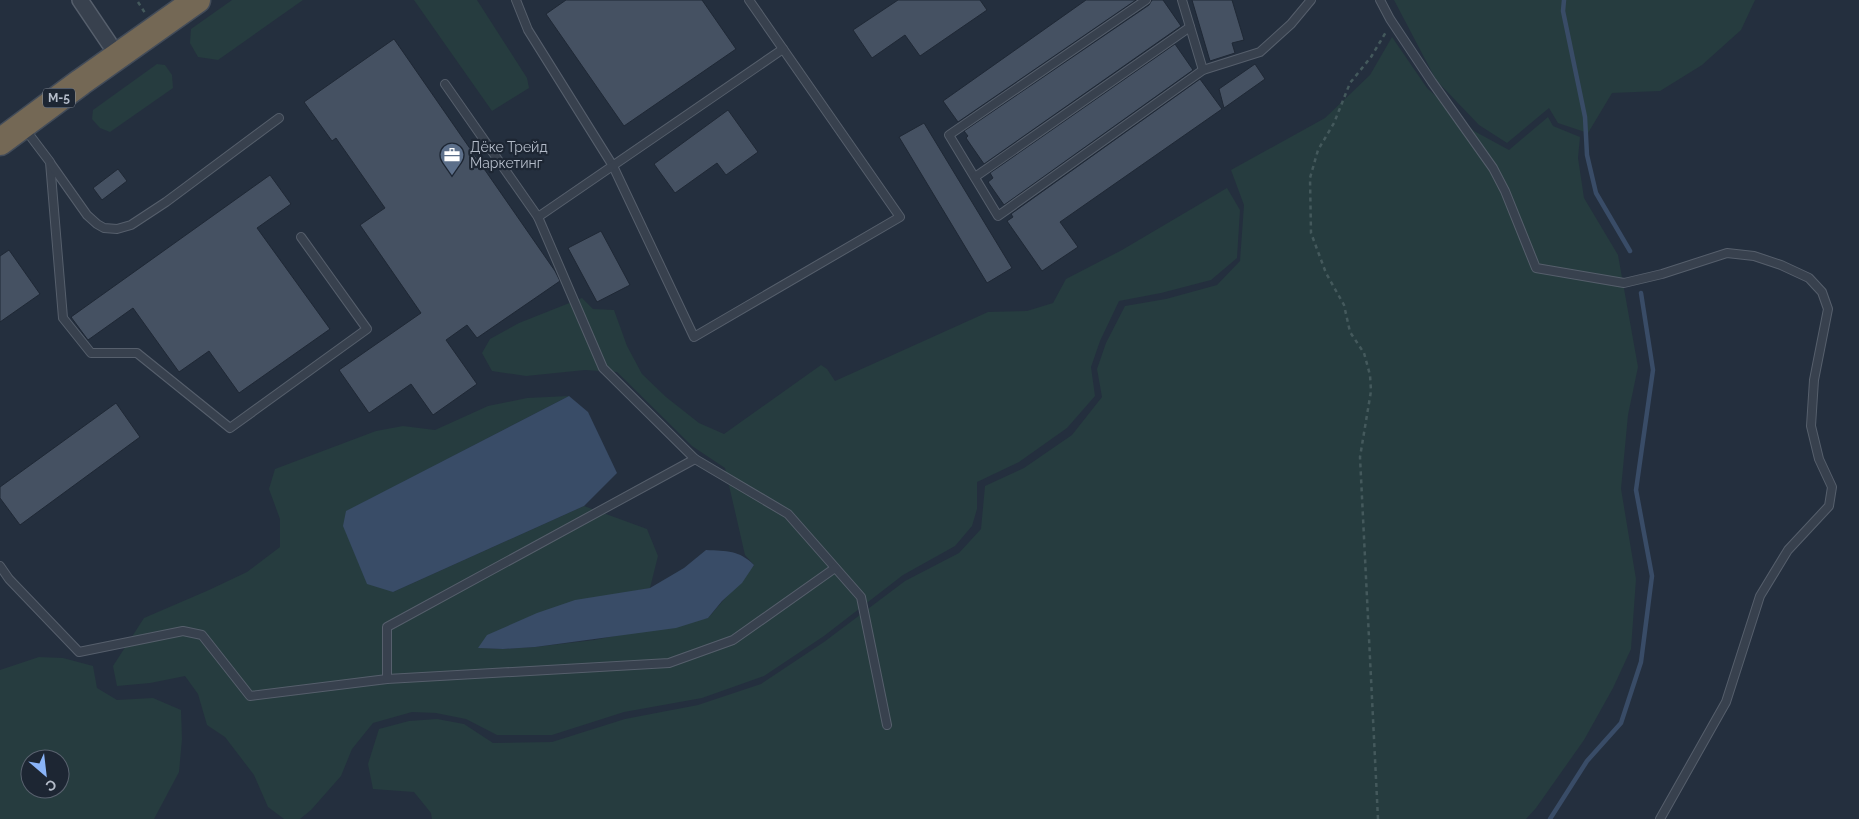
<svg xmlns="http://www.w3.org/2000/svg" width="1859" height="819" font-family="Raleway,sans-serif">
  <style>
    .green { fill: #263c3f; fill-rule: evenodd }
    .water { fill: #394c67 }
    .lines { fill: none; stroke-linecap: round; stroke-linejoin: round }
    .stream { stroke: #394c67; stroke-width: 4.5 }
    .building { fill: #455162; stroke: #1f2835 }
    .lane-casing { stroke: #565f6c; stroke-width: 10 }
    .street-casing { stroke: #565f6c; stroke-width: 18 }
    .highway-casing { stroke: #434c59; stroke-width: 29 }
    .path { stroke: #44595c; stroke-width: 2.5; stroke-dasharray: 4 4; stroke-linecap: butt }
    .lane { stroke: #38414e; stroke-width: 8 }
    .street { stroke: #38414e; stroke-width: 15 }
    .highway { stroke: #746855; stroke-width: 26 }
    .labels { text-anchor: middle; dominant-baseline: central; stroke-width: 4.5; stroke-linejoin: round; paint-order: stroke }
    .shield { fill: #1d2633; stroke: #878f9c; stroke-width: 1 }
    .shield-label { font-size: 12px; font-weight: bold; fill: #b4bcc9 }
    .poi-label { font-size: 14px; fill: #b4bcc9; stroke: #1d2633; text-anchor: start }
  </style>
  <rect width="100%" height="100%" fill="#242f3e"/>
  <g class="green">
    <polygon points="232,0 303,0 218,60 198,57 190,43 191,29"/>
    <polygon points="414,0 477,0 527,78 529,88 492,111"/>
    <polygon points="1394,0 1755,0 1741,30 1702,65 1660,91 1612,93 1588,133 1558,123 1549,108 1507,143 1479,125 1436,80"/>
    <polygon points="1392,37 1427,88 1474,131 1509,150 1548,117 1553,126 1580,137 1578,158 1584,198 1618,255 1638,367 1628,415 1621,489 1636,579 1631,649 1613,688 1584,740 1536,808 1526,819 432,819 431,813 414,792 373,789 368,764 379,729 409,721 437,719 464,724 493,743 552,742 625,719 698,705 761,684 824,642 905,581 959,553 981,529 985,486 1024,468 1072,435 1102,397 1097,369 1106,343 1125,306 1166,299 1217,285 1240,261 1244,205 1231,170 1325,118 1370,75"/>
    <polygon points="157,64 165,65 172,75 173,88 110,132 100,128 92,119 93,110"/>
    <polygon points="1227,188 1240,210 1237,258 1211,280 1161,293 1119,301 1100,341 1091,367 1095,396 1067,428 1019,462 977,482 977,509 972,526 955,546 903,575 824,636 764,676 702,698 624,712 552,735 497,735 466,719 436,713 412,712 373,723 352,749 341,776 311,810 300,819 284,819 268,807 254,775 225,737 207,725 198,694 185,676 150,683 117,686 113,666 144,618 209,590 247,572 280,547 280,519 269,489 275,469 376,431 403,426 435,430 488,406 527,398 569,396 347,511 393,592 584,506 647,529 658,556 650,588 619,594 478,648 503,649 535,647 594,640 708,618 754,565 745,555 725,468 692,446 617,372 585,370 526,376 492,371 482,353 490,339 519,323 582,298 593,309 614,310 627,346 642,374 666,397 699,423 724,434 821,365 827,369 835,381 988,312 1027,311 1053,303 1066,279 1122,250"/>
    <path d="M39,657L63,658L93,666L97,688L117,700L153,698L181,710L182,739L179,772L154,819H0V670ZM30,759H60V789H30Z"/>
  </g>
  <g class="water">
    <polygon points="569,396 588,412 617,473 584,506 393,592 367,584 343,526 346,511"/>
    <path d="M706,550C727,551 739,550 754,565L742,583L722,601L708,618L676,628L535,647L503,649L478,648L487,635L537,613L575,600L650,588L684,568Z"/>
  </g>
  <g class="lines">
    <g class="stream">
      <polyline points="1564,0 1563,11 1585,117 1587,155 1596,193 1630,251"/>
      <polyline points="1550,819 1587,761 1621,723 1641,662 1652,576 1636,490 1653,370 1641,293"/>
    </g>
  </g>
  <g class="building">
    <polygon points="566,0 702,0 736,49 624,126 546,14"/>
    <polygon points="898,0 980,0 987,10 920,56 905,35 872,58 853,30"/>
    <polygon points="1086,0 1136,0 958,122 943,101"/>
    <polygon points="1152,0 1163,0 1181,26 984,164 966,138 968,136 964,131 1149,5"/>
    <polygon points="1192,0 1232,0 1244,40 1232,43 1235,53 1210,61"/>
    <polygon points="394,39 555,271 560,281 477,338 467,325 446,340 477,384 433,415 411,384 369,413 339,370 421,313 360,225 385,208 336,138 332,141 304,102"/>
    <polygon points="1175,44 1193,70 1004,205 988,182 993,178 990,173"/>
    <polygon points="1255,64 1265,79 1224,108 1219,89"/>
    <polygon points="1200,79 1222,109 1060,222 1078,247 1042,271 1007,221 1013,217 1011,214"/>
    <polygon points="728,110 758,152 726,175 717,163 675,193 654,164"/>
    <polygon points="924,123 1012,268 987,283 899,137"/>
    <polygon points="118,169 127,181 102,200 93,188"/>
    <polygon points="270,175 291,204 257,228 330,329 239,393 209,351 179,372 133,308 88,340 71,317"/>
    <polygon points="601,231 630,285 597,302 568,248"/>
    <polygon points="9,250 40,294 0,322 0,256"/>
    <polygon points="116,403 140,437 20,525 0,498 0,487"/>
  </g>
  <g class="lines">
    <defs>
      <g id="lane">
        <polyline points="516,0 528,30 613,166 694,337 900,217 749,0"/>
        <polyline points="1146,0 949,135 998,216 1203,70 1260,52 1291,24 1311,0"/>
        <polyline points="1182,0 1203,70"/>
        <polyline points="1380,0 1390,19 1432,82 1493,168 1505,191 1536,268 1624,283 1662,274 1727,253 1754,256 1781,265 1809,278 1822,292 1828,309 1814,380 1811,426 1819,459 1832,487 1829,506 1788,550 1760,596 1726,702 1660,819"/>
        <polyline points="445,84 538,217 603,368 695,459 788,514 861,597 887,725"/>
        <polyline points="25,129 50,162 63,318 91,353 137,353 230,428 367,329 301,237"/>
        <polyline points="51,164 87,215 97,224 104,228 117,229 131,225 166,202 279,118"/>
        <polyline points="975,177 1190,27"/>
        <polyline points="538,217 783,49"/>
        <polyline points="0,566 9,579 79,652 183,631 202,635 250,696 387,679 669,663 733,640 835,568"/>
        <polyline points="387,679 387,627 695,459"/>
      </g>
      <polyline id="street" points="80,0 109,43"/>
      <polyline id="highway" points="0,142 81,82 197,0"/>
    </defs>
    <use href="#lane" class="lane-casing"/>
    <use href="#street" class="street-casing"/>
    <use href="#highway" class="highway-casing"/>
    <g class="path">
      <polyline points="138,2 145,13"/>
      <polyline points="1378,819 1360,457 1371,391 1370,375 1364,353 1350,332 1344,305 1326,273 1311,233 1310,178 1318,150 1334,123 1350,83 1371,57 1386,32"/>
    </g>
    <use href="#lane" class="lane"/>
    <use href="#street" class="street"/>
    <use href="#highway" class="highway"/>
  </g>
  <defs>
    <symbol id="office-pin" viewBox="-11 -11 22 30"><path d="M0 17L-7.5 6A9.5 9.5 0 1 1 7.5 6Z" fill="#5c6f8a" stroke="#1d2633"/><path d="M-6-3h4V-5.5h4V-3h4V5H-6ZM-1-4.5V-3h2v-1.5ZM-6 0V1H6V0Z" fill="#fff"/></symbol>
  </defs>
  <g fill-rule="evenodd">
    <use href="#office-pin" x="438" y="141" width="28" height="38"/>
  </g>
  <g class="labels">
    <rect class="shield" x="43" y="88.5" width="32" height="19" rx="4"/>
    <g class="shield-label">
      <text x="59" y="98">М-5</text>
    </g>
    <g class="poi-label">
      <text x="470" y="147">Дёке Трейд<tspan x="470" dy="16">Маркетинг</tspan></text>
    </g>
  </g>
  <g transform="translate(45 774) rotate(152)"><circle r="24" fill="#1d2633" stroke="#59626f"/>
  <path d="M0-4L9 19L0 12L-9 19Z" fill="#8ab4f8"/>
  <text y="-8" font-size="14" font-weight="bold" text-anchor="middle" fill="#b4bcc9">С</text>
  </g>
</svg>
